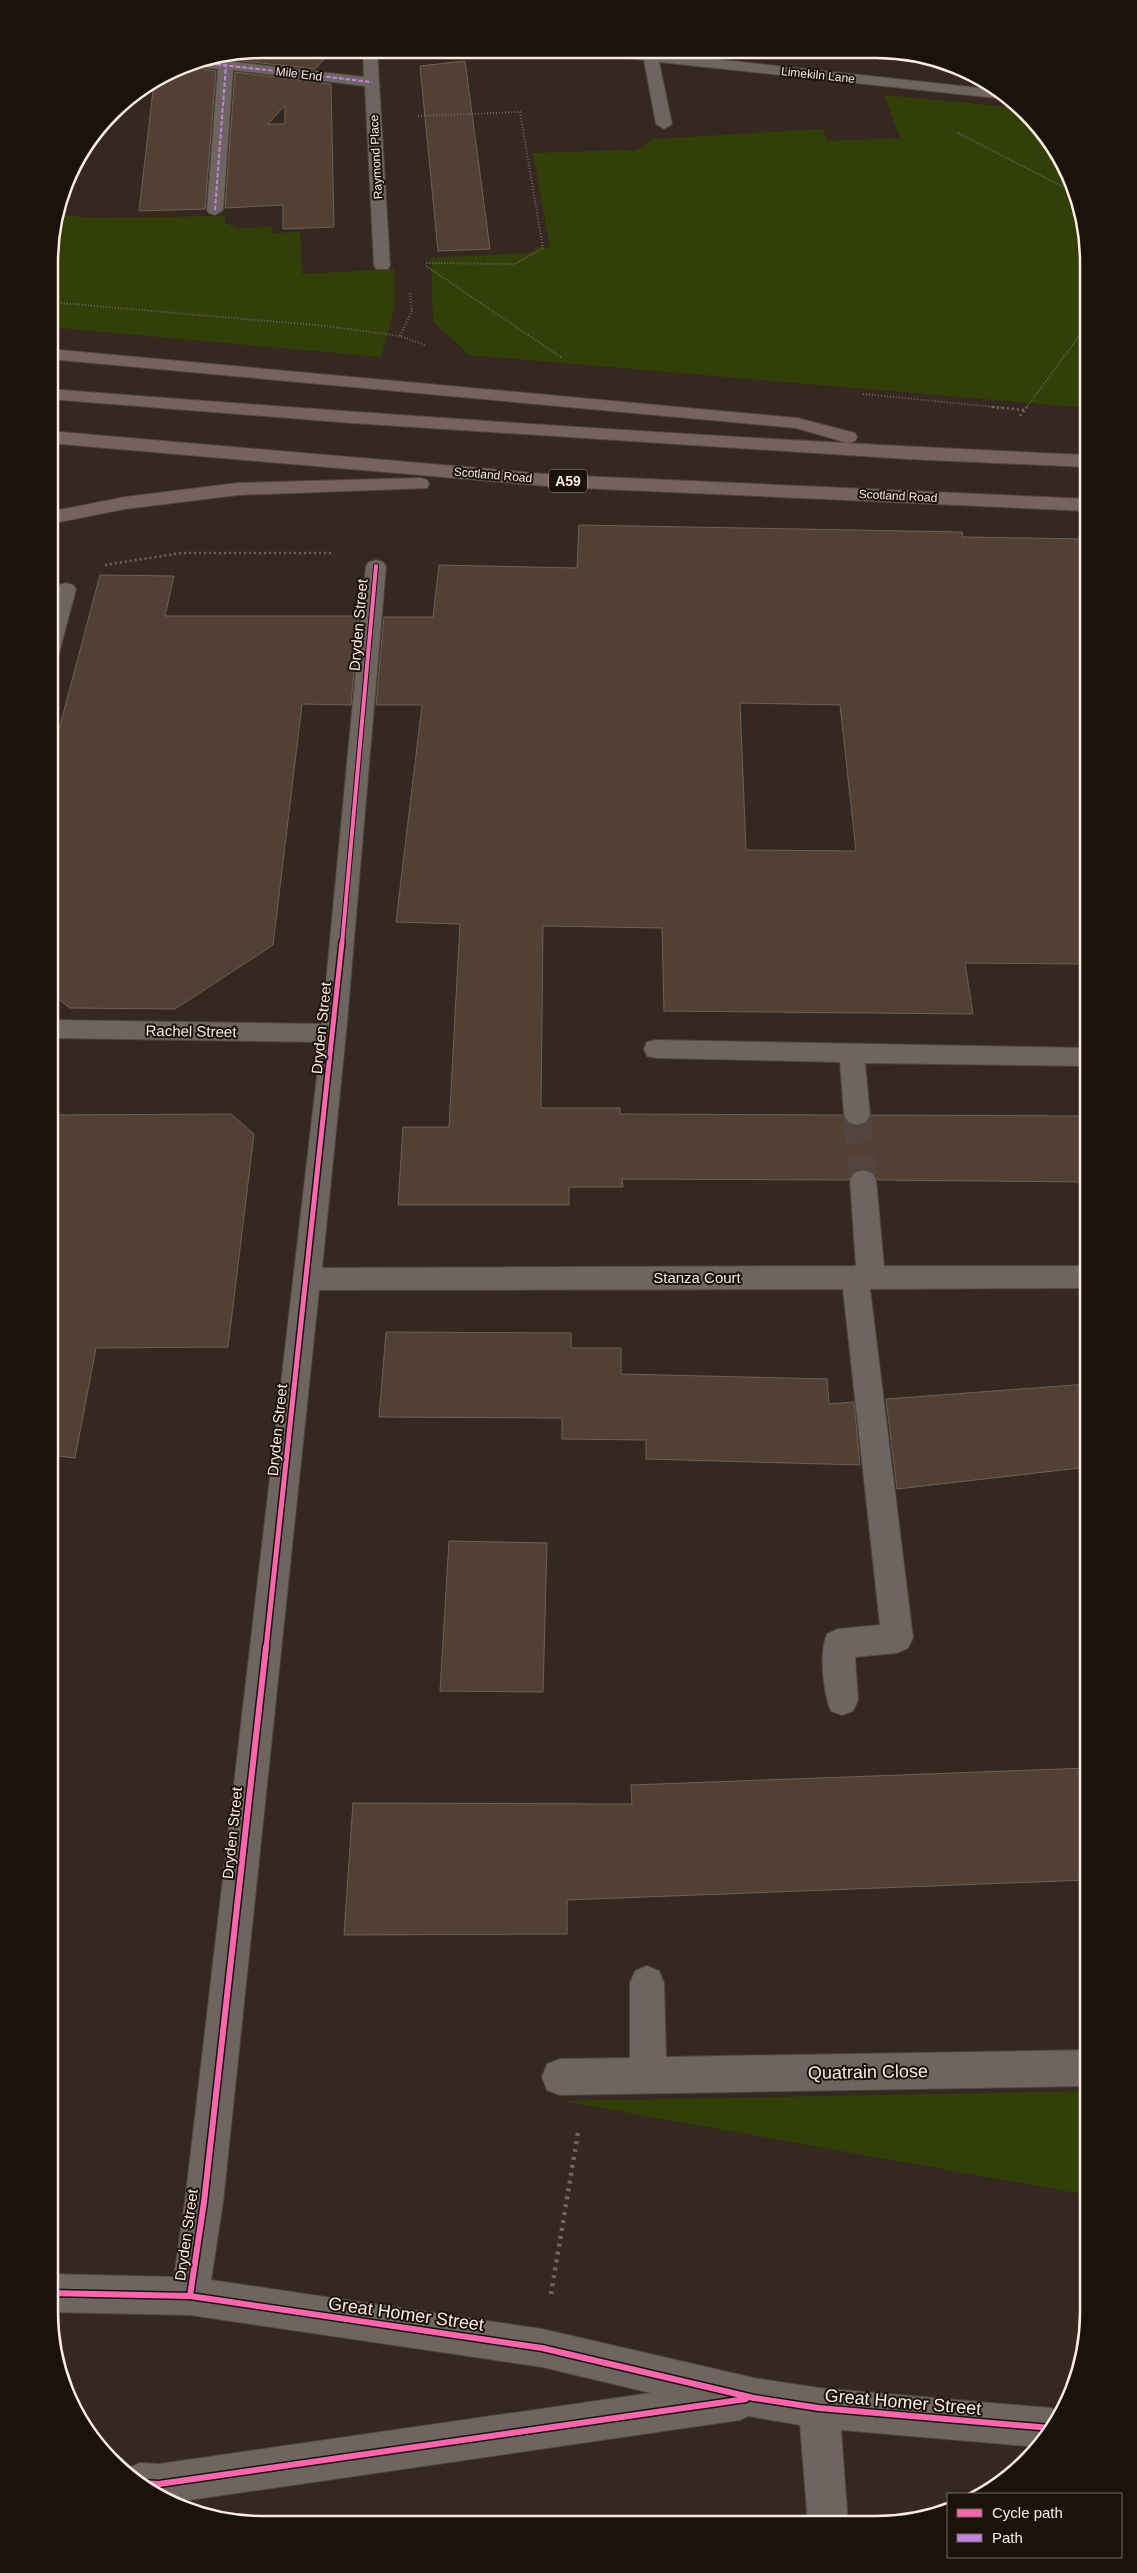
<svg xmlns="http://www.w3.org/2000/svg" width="1137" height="2573" font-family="Arial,sans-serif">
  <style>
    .green { fill: #333f08 }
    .building { fill: #524034; stroke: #6c615a; fill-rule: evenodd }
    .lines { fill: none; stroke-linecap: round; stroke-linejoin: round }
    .minor-tunnel { stroke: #53453d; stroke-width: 28; stroke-dasharray: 28 14; stroke-linecap: butt }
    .minor-casing { stroke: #51453f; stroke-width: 2 }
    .highway-casing { stroke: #51453f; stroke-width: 2 }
    .path-far2 { stroke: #706661; stroke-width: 2; stroke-dasharray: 1 2; stroke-linecap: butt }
    .path-far1 { stroke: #706661; stroke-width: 2.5; stroke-dasharray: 2 3; stroke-linecap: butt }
    .path { stroke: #706661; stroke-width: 4.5; stroke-dasharray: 3 5; stroke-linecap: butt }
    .minor { fill: #6f6560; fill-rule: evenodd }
    .highway { fill: #766361; fill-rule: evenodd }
    .quiet { stroke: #c483df; stroke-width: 2; stroke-dasharray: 4.5 2; stroke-linecap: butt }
    .cycleway-far2-casing { stroke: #1c120c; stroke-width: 6 }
    .cycleway-far1-casing { stroke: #1c120c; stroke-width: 8 }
    .cycleway-casing { stroke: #1c120c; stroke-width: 9 }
    .cycleway-far2 { stroke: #f766af; stroke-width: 4 }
    .cycleway-far1 { stroke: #f766af; stroke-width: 5 }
    .cycleway { stroke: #f766af; stroke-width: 6 }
    .labels { text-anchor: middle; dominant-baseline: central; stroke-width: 4; stroke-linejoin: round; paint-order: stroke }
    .far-street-label { font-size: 12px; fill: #fbebe2; stroke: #1c120c }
    .shield { fill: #1c120c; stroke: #b8aaa2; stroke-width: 1 }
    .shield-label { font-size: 14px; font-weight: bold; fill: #fbebe2 }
    .street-label { font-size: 15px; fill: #fbebe2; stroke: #1c120c }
    .near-street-label { font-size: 18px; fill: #fbebe2; stroke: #1c120c }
    .rim { fill: none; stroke: #fbebe2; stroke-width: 2.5 }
  </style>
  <rect width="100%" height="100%" fill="#352820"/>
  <g class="green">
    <polygon points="884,95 1021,108 1052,144 1081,206 1088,262 1088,408 469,355 433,321 431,258 529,253 538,247 550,248 533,153 622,150 635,151 653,139 823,129 827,141 900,138"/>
    <polygon points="58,214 91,218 225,216 225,223 238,228 272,227 271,233 300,232 302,274 394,269 395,306 381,357 49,327 49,248"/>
    <polygon points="1088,2091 1088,2195 563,2101"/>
  </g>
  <g class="building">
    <polygon points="262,49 333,49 315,69 216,58"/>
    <polygon points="465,61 490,249 438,251 420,66"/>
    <polygon points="188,63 197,68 216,71 205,209 139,211 154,82 181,65"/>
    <path d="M235,72L331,84L334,227L283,229V205L225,208ZM285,105V124H268Z"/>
    <path d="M579,525L962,532L963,537L1088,539V964L965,963L973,1014L664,1011L662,928L543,926L541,1108H620V1114L842,1115L846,1123L856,1127L867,1124L872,1115L1088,1116V1182L878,1180L873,1171L862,1168L852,1172L848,1180L622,1179L623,1187H569V1205H398L403,1127H449L460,924L396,922L422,705H376L384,617H433L439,565L577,568ZM740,703L840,705L856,851L746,850Z"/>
    <polygon points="100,575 174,576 165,616 359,616 351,705 302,704 273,945 175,1009 70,1008 49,992 49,767"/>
    <polygon points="231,1114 254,1134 228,1347 96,1348 75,1458 49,1455 49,1115"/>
    <polygon points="386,1332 571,1333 571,1348 621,1348 621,1374 827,1379 829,1404 854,1402 860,1465 646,1459 646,1440 562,1439 562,1418 379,1417"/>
    <polygon points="1088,1384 1088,1467 897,1489 886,1399"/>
    <polygon points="449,1541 547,1543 543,1692 440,1691"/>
    <polygon points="1088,1768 1088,1880 567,1900 567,1934 344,1935 353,1803 632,1804 631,1785"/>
  </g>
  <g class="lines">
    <polyline class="minor-tunnel" points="857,1115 863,1180"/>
    <defs>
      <g id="minor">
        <polygon points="363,49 377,49 390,265 388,269 376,269 374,265 365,86 233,70 223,210 215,215 209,213 207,210 218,69 197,66 190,63 210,59 364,77"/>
        <polygon points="593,51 641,51 998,90 1010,98 1005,99 659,62 672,124 664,129 656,124 644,60 600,55"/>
        <path d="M376,560L383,562L386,566L346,1033L322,1268L856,1266L850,1180L854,1173L863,1170L872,1173L876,1180L884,1266H1088V1288L870,1289L913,1638L908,1648L897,1653L855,1657L858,1700L853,1711L842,1715L831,1711C823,1693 819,1652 827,1634L838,1629L880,1625L843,1289L319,1290L223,2202L211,2280L542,2329L754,2378L819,2388L1051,2408L1060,2412L1044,2441L1038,2447L841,2430L848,2524H808L800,2425L748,2416L740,2420L169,2503L124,2473L126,2469L140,2463L159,2464L651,2393L542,2367L190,2315L49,2312V2274L174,2277L185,2202L321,1042L49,1038V1020L322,1024L366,566L369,562Z"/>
        <path d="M66,583L73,585L76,589L59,653L56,658L49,659C49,636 45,605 59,585Z"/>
        <polygon points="656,1040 1088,1048 1088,1066 865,1063 870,1115 866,1122 857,1125 848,1122 844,1115 840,1062 656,1058 647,1056 644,1049 647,1042"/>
        <polygon points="647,1966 659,1971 664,1983 666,2057 1088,2050 1088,2086 560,2095 547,2090 542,2077 547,2064 560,2059 630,2058 630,1983 635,1971"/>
      </g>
      <g id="highway">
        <polygon points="49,349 797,418 855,433 857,437 855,441 848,443 796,428 49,359"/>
        <path d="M49,389C395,416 741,440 1088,455V467L908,459L352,423L49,399Z"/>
        <polygon points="49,431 558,475 1088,499 1088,511 558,487 49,443"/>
        <polygon points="420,478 427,480 429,484 427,488 238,495 125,509 49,524 49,512 125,497 238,483"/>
      </g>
    </defs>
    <use href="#minor" class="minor-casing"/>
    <use href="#highway" class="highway-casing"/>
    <g class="path-far2">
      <polyline points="418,116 520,112 543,248 515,264 426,263"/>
      <polyline points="958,133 1075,193"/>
      <polyline points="426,266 562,358"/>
      <polyline points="49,302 326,326 400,336 425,345"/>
      <polyline points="400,336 412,311 410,293"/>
      <polyline points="863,394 1005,408"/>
      <polyline points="1026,408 1088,324"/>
    </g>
    <g class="path-far1">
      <polyline points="992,407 1025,410"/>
      <polyline points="1020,416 1027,407"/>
      <polyline points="105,565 181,553 333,553"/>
    </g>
    <polyline class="path" points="551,2294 578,2133"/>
    <use href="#minor" class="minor"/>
    <use href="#highway" class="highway"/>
    <g class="quiet">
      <polyline points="197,62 372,82"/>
      <polyline points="215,210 226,65"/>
    </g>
    <defs>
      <polyline id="cycleway-far2" points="342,944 376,566"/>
      <polyline id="cycleway-far1" points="266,1648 342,942"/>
      <g id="cycleway">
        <polyline points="49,2293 190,2296 542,2348 754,2398 819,2408 1051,2428"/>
        <polyline points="190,2296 204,2202 266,1647"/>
        <polyline points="140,2483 159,2484 746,2399"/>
      </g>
    </defs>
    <use href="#cycleway-far2" class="cycleway-far2-casing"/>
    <use href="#cycleway-far1" class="cycleway-far1-casing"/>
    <use href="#cycleway" class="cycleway-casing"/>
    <use href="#cycleway-far2" class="cycleway-far2"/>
    <use href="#cycleway-far1" class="cycleway-far1"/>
    <use href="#cycleway" class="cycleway"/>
  </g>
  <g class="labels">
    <g class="far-street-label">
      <text transform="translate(299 74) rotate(7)">Mile End</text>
      <text transform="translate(818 75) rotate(6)">Limekiln Lane</text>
      <text transform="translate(376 157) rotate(-93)">Raymond Place</text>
      <text transform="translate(493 475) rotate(5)">Scotland Road</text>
      <text transform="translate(898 496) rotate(3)">Scotland Road</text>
    </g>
    <rect class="shield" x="549" y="469.5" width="38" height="23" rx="4"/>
    <g class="shield-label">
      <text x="568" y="481">A59</text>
    </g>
    <g class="street-label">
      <text transform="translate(358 625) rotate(-85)">Dryden Street</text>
      <text transform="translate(321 1028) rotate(-84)">Dryden Street</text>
      <text transform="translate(191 1031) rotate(1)">Rachel Street</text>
      <text x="697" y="1277">Stanza Court</text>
      <text transform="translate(277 1430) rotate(-84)">Dryden Street</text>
      <text transform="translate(232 1833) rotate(-84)">Dryden Street</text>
      <text transform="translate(186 2235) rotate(-82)">Dryden Street</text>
    </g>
    <g class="near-street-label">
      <text transform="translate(868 2072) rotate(-1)">Quatrain Close</text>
      <text transform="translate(406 2314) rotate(8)">Great Homer Street</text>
      <text transform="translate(903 2402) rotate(5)">Great Homer Street</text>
    </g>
  </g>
  <path d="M0 0H1137V2573H0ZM262 58H876A204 204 0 0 1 1080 262V2312A204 204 0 0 1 876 2516H262A204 204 0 0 1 58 2312V262A204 204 0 0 1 262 58Z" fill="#1c120c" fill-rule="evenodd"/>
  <path class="rim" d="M262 58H876A204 204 0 0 1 1080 262V2312A204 204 0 0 1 876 2516H262A204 204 0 0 1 58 2312V262A204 204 0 0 1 262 58Z"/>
  <rect x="947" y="2493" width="175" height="65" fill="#1c120c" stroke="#756962"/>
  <rect x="957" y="2509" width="25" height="8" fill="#f766af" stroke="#756962"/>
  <text x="992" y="2518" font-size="15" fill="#fbebe2">Cycle path</text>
  <rect x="957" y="2534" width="25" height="8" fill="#c483df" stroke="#756962"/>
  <text x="992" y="2543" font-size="15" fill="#fbebe2">Path</text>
</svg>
